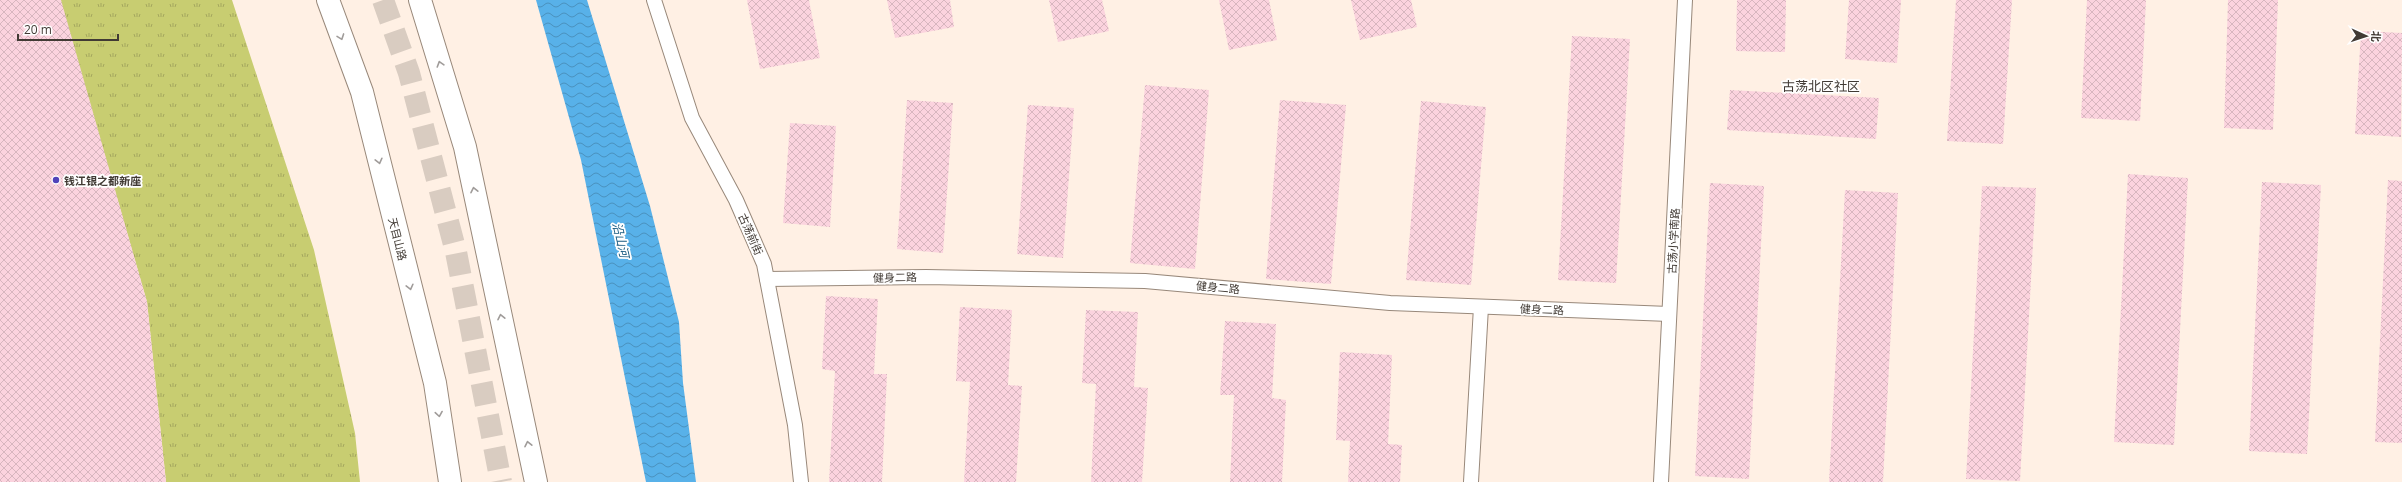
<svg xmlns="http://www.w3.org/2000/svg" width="2402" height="482" font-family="'Open Sans','Noto Sans SC',sans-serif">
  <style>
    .grass { fill: url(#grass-tufts) }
    .water { fill: url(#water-waves) }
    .building { fill: url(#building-cross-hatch) }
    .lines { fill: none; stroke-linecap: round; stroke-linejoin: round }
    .trunk-tunnel { stroke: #d9ccc1; stroke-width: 22; stroke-dasharray: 22 11; stroke-linecap: butt }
    .service-casing { stroke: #98887a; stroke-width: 16 }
    .primary-casing { stroke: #98887a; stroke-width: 24 }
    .service { stroke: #fff; stroke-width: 14 }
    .primary { stroke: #fff; stroke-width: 22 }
    .oneway { stroke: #a09c9a }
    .poi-dot { fill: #5143ba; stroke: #fff; stroke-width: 1.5 }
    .labels { text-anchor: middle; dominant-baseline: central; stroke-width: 3.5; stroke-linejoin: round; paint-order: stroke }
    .poi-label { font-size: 11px; font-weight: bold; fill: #413a34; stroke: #fff; text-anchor: start }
    .street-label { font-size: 11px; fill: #413a34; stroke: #fff }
    .water-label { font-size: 12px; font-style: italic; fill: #175a80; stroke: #fff }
    .quarter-label { font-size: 13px; fill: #413a34; stroke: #fff }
  </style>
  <defs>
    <pattern id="grass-tufts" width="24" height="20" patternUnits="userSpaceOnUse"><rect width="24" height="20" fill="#c8cd71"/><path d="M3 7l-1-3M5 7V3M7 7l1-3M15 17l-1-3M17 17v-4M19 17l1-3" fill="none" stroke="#a4a75e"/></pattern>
    <pattern id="water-waves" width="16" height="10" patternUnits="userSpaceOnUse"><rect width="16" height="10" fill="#58b1e9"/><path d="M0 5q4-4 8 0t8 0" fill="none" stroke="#4a91be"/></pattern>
    <pattern id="building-cross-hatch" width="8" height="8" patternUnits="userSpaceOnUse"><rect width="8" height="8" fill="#fbd3de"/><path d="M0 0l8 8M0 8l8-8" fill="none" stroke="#d8b6bf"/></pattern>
  </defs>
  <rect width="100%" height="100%" fill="#fff0e4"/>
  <polygon class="grass" points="60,0 232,0 314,250 355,433 360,482 166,482 147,302"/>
  <polygon class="water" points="536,0 587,0 650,206 679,322 683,383 696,482 646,482 581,160"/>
  <g class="building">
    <polygon points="0,0 61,0 147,302 166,482 0,482"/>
    <polygon points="747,0 809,0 820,58 760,69"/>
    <polygon points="887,0 950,0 954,27 895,38"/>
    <polygon points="1049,0 1102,0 1109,31 1058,42"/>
    <polygon points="1219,0 1269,0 1277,40 1229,50"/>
    <polygon points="1351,0 1411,0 1417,27 1360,40"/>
    <polygon points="1737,0 1786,0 1785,52 1736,51"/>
    <polygon points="1849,0 1901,0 1897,63 1845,59"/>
    <polygon points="1956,0 2012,0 2003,144 1947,141"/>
    <polygon points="2087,0 2146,0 2140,121 2081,118"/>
    <polygon points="2228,0 2278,0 2273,130 2224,128"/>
    <polygon points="2361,31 2402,33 2401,137 2355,134"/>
    <polygon points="1572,36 1630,39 1616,283 1558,280"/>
    <polygon points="1145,85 1209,90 1195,269 1130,263"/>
    <polygon points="1730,90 1879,98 1876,139 1727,130"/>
    <polygon points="907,100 953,103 943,253 897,249"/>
    <polygon points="1280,100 1346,105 1331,284 1266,279"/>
    <polygon points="1421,101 1486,107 1471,285 1406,280"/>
    <polygon points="1028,105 1074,108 1063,258 1017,254"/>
    <polygon points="790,123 836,126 830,227 783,223"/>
    <polygon points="2128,174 2188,178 2174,445 2114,442"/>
    <polygon points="2388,180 2402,181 2402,443 2375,442"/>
    <polygon points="2262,182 2321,185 2307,454 2249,451"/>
    <polygon points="1710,183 1764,186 1749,479 1695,476"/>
    <polygon points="1982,186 2036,188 2020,481 1966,479"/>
    <polygon points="1845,190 1898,193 1883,482 1829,482"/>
    <polygon points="826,296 878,299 874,374 887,374 882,482 829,482 835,371 822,369"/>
    <polygon points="960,307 1012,310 1008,385 1022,386 1016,482 964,482 970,382 956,381"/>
    <polygon points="1086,310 1138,312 1134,387 1148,388 1142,482 1091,482 1096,384 1082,383"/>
    <polygon points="1225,321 1276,324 1272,398 1286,400 1282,482 1230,482 1234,395 1220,395"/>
    <polygon points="1340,352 1392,355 1388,444 1402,445 1400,482 1348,482 1350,441 1336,440"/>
  </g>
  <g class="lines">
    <polyline class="trunk-tunnel" points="383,0 409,73 456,252 501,482"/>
    <defs>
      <g id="service">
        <polyline points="654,0 692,118 736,200 764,264 795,425 801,482"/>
        <polyline points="767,279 926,277 1145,281 1390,303 1669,314"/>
        <polyline points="1471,482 1481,307"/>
        <polyline points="1661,482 1685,0"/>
      </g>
      <g id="primary">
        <polyline points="328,0 362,92 435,383 450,482"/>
        <polyline points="420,0 465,147 536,482"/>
      </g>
    </defs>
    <use href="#service" class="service-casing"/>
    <use href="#primary" class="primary-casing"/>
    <use href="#service" class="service"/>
    <use href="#primary" class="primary"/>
  </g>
  <defs><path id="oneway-chevron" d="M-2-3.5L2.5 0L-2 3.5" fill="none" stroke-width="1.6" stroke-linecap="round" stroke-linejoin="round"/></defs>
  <g class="oneway">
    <use href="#oneway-chevron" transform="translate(341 37) rotate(70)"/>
    <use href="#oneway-chevron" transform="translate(440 64) rotate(-107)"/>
    <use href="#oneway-chevron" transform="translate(379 161) rotate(76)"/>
    <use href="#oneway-chevron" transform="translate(474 190) rotate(-102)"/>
    <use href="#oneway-chevron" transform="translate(410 287) rotate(76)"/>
    <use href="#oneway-chevron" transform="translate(501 317) rotate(-102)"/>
    <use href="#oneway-chevron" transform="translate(439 414) rotate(81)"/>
    <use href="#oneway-chevron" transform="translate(528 444) rotate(-102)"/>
  </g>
  <circle class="poi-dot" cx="56" cy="180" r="4"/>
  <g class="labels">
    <g class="poi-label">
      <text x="64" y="180">钱江银之都新座</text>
    </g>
    <g class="street-label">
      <text transform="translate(751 234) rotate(66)">古荡前街</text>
      <text transform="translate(398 239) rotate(76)">天目山路</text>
      <text transform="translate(1673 241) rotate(-87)">古荡小学南路</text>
      <text transform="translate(895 277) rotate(-1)">健身二路</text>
      <text transform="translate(1218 287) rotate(5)">健身二路</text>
      <text transform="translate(1542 309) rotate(2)">健身二路</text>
    </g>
    <g class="water-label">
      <text transform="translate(621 240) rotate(77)">沿山河</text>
    </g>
    <g class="quarter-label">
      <text x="1821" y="86">古荡北区社区</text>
    </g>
  </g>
  <g transform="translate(2366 36) rotate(93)" stroke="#ffffff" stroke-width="3" paint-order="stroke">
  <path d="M0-3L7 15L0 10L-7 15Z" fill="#413a34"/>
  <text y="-6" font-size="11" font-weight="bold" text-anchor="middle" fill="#413a34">北</text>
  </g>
  <path d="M18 34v6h100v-6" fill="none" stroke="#413a34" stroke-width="2"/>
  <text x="24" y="34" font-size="12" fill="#413a34" stroke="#ffffff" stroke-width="3" paint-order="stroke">20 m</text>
</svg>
